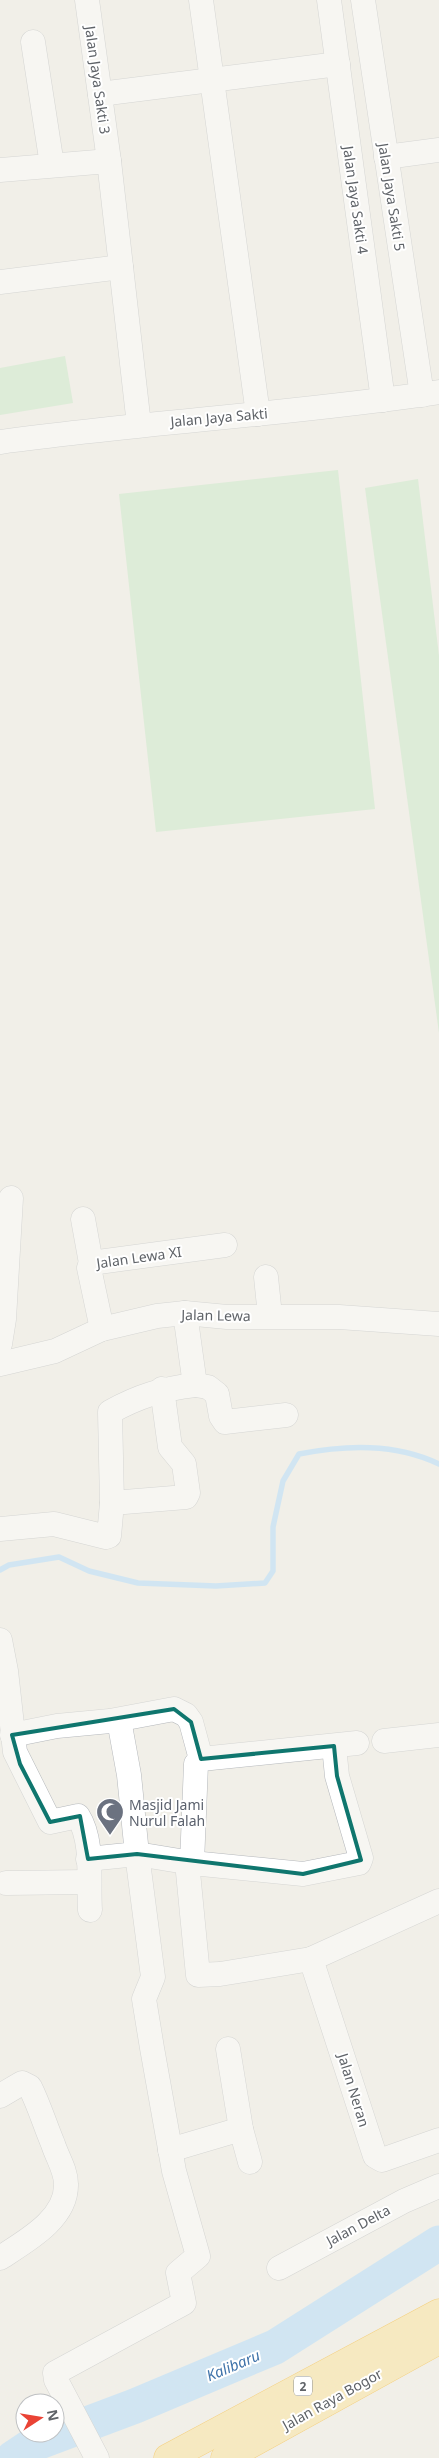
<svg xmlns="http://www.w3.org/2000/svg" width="439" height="2458" font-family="'Noto Sans',sans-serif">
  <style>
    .green { fill: #c5e8c5 }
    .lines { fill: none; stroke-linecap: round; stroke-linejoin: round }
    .stream { stroke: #aadaff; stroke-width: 5.5 }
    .river { stroke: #aadaff; stroke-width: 35 }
    .street-casing { stroke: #b5b8bc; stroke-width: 25 }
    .highway-casing { stroke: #f9ab00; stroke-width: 29 }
    .street { stroke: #fff; stroke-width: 24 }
    .highway { stroke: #fde293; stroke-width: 28 }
    .marked { fill: none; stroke: #0f766e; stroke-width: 4; stroke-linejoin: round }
    .labels { text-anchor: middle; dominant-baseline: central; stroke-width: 4; stroke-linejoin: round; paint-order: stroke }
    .shield { fill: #fff; stroke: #8f9295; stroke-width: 1 }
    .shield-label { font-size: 12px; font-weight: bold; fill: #5f6368 }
    .street-label { font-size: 14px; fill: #5f6368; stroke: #fff }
    .worship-label { font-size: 14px; fill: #5b616d; stroke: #fff; text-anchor: start }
    .water-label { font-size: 15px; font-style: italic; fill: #4174aa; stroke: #fff }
  </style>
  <rect width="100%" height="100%" fill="#f1efe8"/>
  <g class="green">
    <polygon points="65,356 73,403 0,415 0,368"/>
    <polygon points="338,470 375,809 156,832 119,494"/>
    <polygon points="418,479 439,656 439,1033 365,488"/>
  </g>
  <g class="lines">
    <path class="stream" d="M0,1570L9,1565L59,1557L89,1571L138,1583L216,1586L265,1583L273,1571V1527L283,1481L299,1454C346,1445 395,1443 439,1464"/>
    <polyline class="river" points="13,2458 34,2444 135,2406 275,2347 439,2243"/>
    <defs>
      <g id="street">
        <polyline points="87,0 109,161 139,425"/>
        <polyline points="201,0 258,414"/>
        <polyline points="329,0 383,400"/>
        <polyline points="363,0 422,395"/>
        <polyline points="33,42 52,165"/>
        <polyline points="100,94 338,64"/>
        <polyline points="386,157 439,150"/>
        <polyline points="0,170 109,161"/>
        <polyline points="0,282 121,267"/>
        <path d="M0,442C146,422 293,414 439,392"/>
        <polyline points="83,1219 91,1263"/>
        <polyline points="266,1277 270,1316"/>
        <polyline points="102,1329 89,1268 91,1263 225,1245"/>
        <polyline points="0,1344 4,1319 11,1198"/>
        <polyline points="0,1364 55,1351 102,1329 157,1316 185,1313 227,1317 339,1317 439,1324"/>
        <polyline points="195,1385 208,1387 217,1394 221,1416 225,1422 286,1415"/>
        <path d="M112,1503L110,1412C139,1396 162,1389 195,1385L185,1313"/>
        <polyline points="0,1529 54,1524 106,1537 109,1536 112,1503 186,1497 188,1493 184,1464 170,1447 162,1389"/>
        <path d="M0,1640L6,1671L15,1752L50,1822L78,1816C94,1841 88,1881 90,1910"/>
        <polyline points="12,1735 57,1726 110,1721 174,1709 186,1715 191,1722 201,1759"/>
        <polyline points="384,1741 439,1735"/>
        <polyline points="88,1859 137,1854 129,1775 119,1720"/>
        <polyline points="187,1862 198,1975 220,1974 311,1959 439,1901"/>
        <polyline points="192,1863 303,1874 359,1863 361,1858 337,1776 334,1746"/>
        <polyline points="6,1883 88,1882"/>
        <polyline points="311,1959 375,2156 382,2160 439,2140"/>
        <polyline points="228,2049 241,2129 250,2162"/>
        <path d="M0,2096L22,2083L30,2087C39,2105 45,2125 53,2144C57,2157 66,2170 66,2184C67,2219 26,2241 0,2258"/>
        <polyline points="170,2150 241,2129"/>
        <polyline points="279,2268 404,2201 439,2186"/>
        <polyline points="97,2458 56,2380 55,2373 184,2303 178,2273 198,2256 174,2171 152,2048 144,1999 153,1977 137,1854 192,1863 196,1764 201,1759 357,1743"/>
      </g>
      <g id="highway">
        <polyline points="168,2458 439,2313"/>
        <polyline points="225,2458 439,2340"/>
      </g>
    </defs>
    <use href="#street" class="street-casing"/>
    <use href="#highway" class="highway-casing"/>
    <use href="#street" class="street"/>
    <use href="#highway" class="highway"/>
  </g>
  <path d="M0 0H439V2458H0ZM174,1709L191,1722L201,1759L334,1746L337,1776L361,1860L303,1874L137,1854L88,1859L80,1816L50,1822L20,1764L12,1735Z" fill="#f1efe8" fill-opacity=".55" fill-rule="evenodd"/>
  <path class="marked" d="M174,1709L191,1722L201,1759L334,1746L337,1776L361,1860L303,1874L137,1854L88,1859L80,1816L50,1822L20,1764L12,1735Z"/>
  <defs>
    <symbol id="mosque-pin" viewBox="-11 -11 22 30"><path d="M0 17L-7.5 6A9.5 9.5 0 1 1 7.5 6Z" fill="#6b7280" stroke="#fff"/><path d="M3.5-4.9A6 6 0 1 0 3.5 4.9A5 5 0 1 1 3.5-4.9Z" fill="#fff"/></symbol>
  </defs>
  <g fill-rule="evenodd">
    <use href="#mosque-pin" x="94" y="1796" width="32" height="43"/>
  </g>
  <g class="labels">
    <rect class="shield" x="294" y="2376.5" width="18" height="19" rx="4"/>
    <g class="shield-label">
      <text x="303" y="2386">2</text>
    </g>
    <g class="street-label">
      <text transform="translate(98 80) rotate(82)">Jalan Jaya Sakti 3</text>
      <text transform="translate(392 197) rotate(81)">Jalan Jaya Sakti 5</text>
      <text transform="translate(356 200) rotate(82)">Jalan Jaya Sakti 4</text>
      <text transform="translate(219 417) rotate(-5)">Jalan Jaya Sakti</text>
      <text transform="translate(139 1257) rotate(-8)">Jalan Lewa XI</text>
      <text transform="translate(216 1315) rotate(1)">Jalan Lewa</text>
      <text transform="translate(354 2090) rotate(73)">Jalan Neran</text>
      <text transform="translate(358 2225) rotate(-28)">Jalan Delta</text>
      <text transform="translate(332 2399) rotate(-29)">Jalan Raya Bogor</text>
    </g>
    <g class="worship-label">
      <text x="129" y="1804">Masjid Jami<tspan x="129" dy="16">Nurul Falah</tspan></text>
    </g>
    <g class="water-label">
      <text transform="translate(233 2365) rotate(-23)">Kalibaru</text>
    </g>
  </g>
  <g transform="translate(40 2418) rotate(78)"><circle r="24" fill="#ffffff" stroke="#bfc1c3"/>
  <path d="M0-4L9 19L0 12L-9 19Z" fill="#ea4335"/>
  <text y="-8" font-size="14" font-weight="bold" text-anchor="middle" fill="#5f6368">N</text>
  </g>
</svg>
